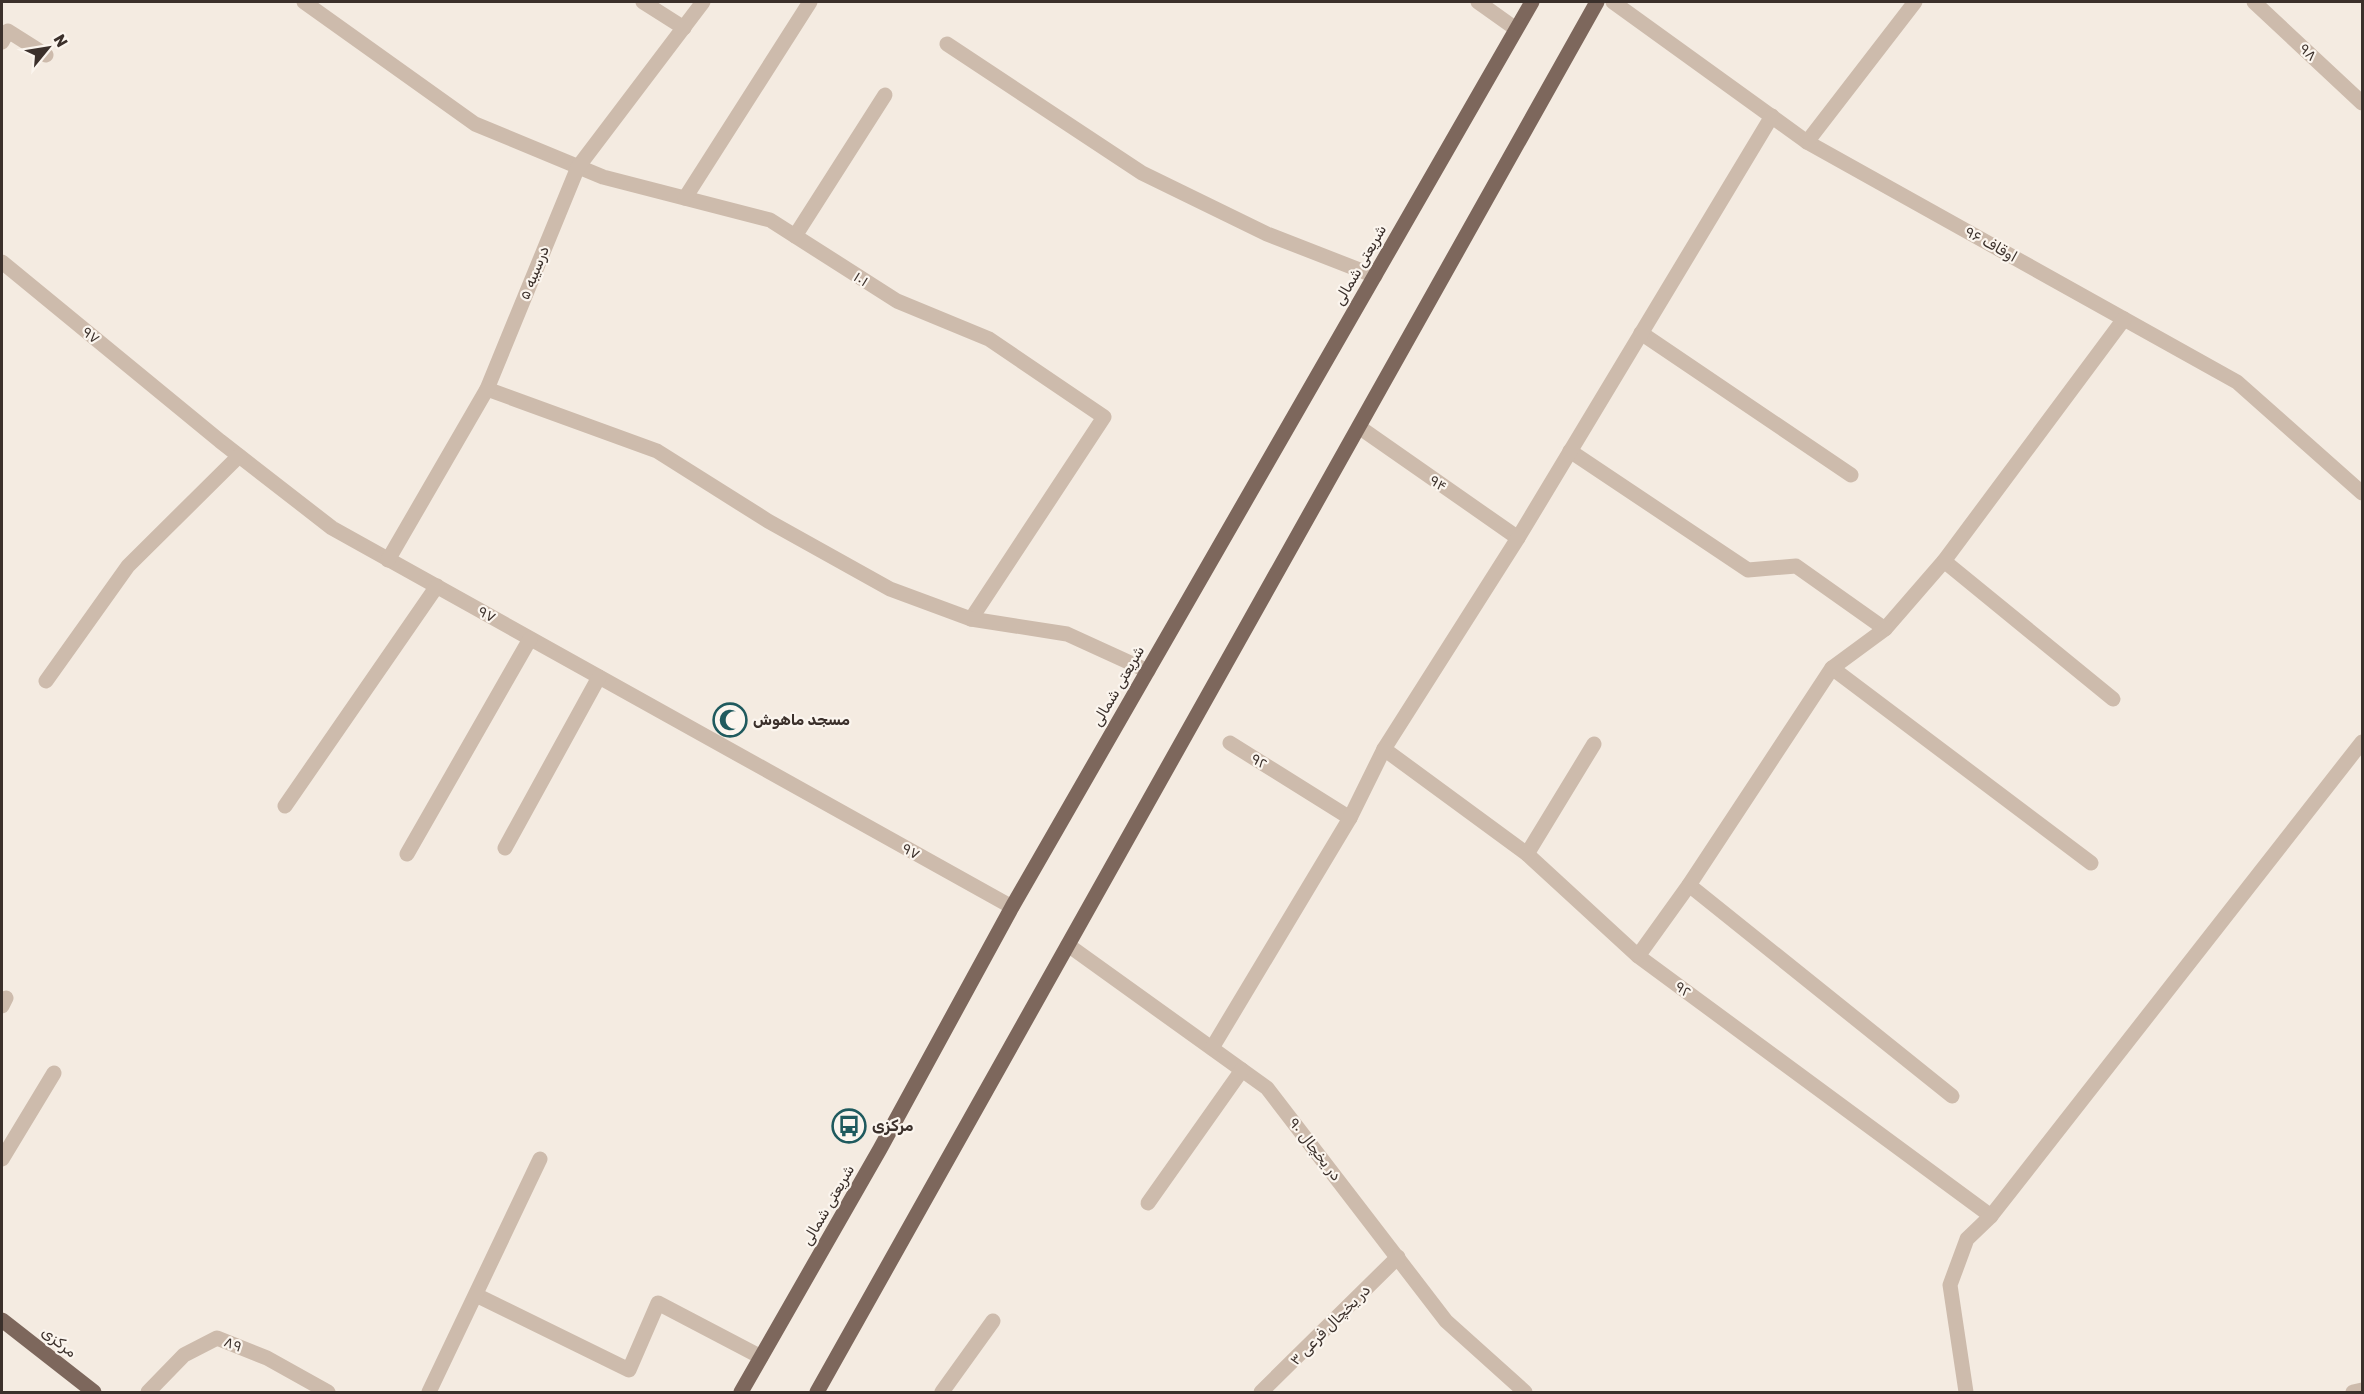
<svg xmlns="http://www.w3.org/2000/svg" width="2364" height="1394" font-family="Rubik,Cairo,sans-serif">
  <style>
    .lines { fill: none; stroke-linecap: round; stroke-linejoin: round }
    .minor { stroke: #cdbbac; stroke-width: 15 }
    .major { stroke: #7d675c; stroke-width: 15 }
    .labels { text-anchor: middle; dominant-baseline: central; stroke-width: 4.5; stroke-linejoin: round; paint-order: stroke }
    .street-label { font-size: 15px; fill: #3b302b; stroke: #fbf5ee }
    .poi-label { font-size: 15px; font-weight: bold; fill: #3b302b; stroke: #fbf5ee; text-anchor: start }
  </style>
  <rect width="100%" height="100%" fill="#f4ebe1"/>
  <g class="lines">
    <g class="minor">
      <polyline points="304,2 475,124 603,177 770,220 897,301 989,339 1104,417 971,619"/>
      <polyline points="643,2 684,28"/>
      <polyline points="1478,2 1516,29"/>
      <polyline points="1613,2 1807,142 2237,382 2362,493"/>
      <polyline points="2254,2 2362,103"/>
      <polyline points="2,42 8,31 46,55"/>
      <polyline points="947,44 1142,173 1267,234 1375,276"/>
      <polyline points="1807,142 1915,2"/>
      <polyline points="685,198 810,2"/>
      <polyline points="795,236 885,95"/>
      <polyline points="2,262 220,441 332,528 1012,907"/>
      <polyline points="1641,333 1851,475"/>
      <polyline points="487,389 657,451 768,521 890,589 971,619 1067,634 1148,671"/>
      <polyline points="1359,427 1518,538"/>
      <polyline points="1570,451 1748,570 1796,566 1885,629"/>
      <polyline points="388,560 487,389 578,167 703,2"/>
      <polyline points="1944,561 2113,699"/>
      <polyline points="1832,668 2091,863"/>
      <polyline points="46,681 128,566 239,456"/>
      <polyline points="1230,743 1350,818"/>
      <polyline points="1384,749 1527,854 1638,956 1991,1216"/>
      <polyline points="285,806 437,586"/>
      <polyline points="505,848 599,677"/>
      <polyline points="407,854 530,639"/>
      <polyline points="1527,854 1594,744"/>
      <polyline points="1689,885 1952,1096"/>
      <polyline points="1068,945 1267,1088 1446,1321 1525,1392"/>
      <polyline points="1638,956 1689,885 1832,668 1885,629 1944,561 2124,319"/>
      <polyline points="2,1006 6,998"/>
      <polyline points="1212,1048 1350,818 1384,749 1518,538 1772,116"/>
      <polyline points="2,1159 54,1073"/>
      <polyline points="1148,1203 1242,1070"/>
      <polyline points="476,1295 629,1370 658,1303 761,1357"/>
      <polyline points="148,1392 184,1355 217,1338 267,1358 328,1392"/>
      <polyline points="429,1392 540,1159"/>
      <polyline points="942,1392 993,1321"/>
      <polyline points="1261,1392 1398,1257"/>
      <polyline points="1966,1392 1950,1285 1967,1239 1991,1216 2362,742"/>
      <polyline points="2353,1392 2362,1390"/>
    </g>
    <g class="major">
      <polyline points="2,1320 94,1392"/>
      <polyline points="741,1392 880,1149 1012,907 1532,2"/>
      <polyline points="817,1392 1597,2"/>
    </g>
  </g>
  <defs>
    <symbol id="mosque-ring" viewBox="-11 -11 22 22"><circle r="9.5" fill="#fbf5ee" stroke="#1f5a5e" stroke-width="1.5"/><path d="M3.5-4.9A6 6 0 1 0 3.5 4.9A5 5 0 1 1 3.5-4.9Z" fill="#1f5a5e"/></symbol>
    <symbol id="bus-ring" viewBox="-11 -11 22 22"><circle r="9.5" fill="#fbf5ee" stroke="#1f5a5e" stroke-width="1.5"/><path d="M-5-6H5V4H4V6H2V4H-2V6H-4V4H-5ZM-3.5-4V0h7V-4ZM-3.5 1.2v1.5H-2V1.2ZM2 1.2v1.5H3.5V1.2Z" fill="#1f5a5e"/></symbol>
  </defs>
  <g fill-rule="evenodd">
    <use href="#mosque-ring" x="711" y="701" width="38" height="38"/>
    <use href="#bus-ring" x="830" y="1107" width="38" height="38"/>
  </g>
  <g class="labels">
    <g class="street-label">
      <text transform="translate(2308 52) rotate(43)">۹۸</text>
      <text transform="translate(1991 244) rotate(29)">اوقاف ۹۶</text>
      <text transform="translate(1360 265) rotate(-60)">شریعتی شمالی</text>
      <text transform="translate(534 273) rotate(-68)">درسیبه ۵</text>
      <text transform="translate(861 279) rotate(32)">۱۰۱</text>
      <text transform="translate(91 335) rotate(39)">۹۷</text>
      <text transform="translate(1438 483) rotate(35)">۹۴</text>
      <text transform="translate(487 614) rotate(29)">۹۷</text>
      <text transform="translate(1118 686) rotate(-60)">شریعتی شمالی</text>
      <text transform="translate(1259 761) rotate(32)">۹۲</text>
      <text transform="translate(911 851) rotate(29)">۹۷</text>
      <text transform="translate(1683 989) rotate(36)">۹۲</text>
      <text transform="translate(1315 1149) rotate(52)">در یخچال ۹۰</text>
      <text transform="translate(828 1205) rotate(-60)">شریعتی شمالی</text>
      <text transform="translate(1330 1325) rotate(-45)">در یخچال فرعی ۳</text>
      <text transform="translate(59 1342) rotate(38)">مرکزی</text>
      <text transform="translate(233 1344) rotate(22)">۸۹</text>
    </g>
    <g class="poi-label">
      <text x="753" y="720">مسجد ماهوش</text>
      <text x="872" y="1126">مرکزی</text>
    </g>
  </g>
  <rect width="2364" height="1394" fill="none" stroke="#3b302b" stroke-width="6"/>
  <g transform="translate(48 48) rotate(60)" stroke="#fbf5ee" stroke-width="4.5" paint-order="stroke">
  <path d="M0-4.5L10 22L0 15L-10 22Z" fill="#3b302b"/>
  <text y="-9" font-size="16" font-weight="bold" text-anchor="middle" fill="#3b302b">N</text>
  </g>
</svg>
